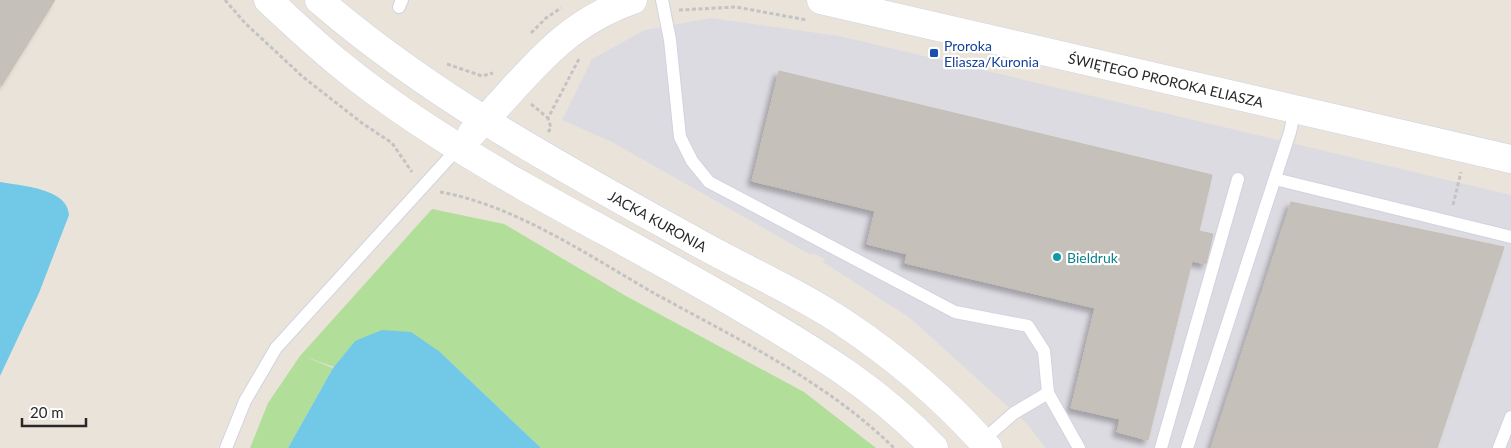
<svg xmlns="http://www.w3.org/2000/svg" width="1511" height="448" font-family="Lato,sans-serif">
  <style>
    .industrial { fill: #dddbe2 }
    .green { fill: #b1de99 }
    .water { fill: #72c8e7 }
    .building { fill: #c5c0ba; stroke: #c5bfb4; filter: url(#shadow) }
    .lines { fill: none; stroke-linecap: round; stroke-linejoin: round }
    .lane-casing { stroke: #d0d3e0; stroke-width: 14 }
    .secondary-casing { stroke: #d0d3e0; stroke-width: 29 }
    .path { stroke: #c3c3c3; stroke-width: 3; stroke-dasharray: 4 2.5; stroke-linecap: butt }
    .lane { stroke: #fff; stroke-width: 12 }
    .secondary { stroke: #fff; stroke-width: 28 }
    .transit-dot { fill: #1a4fb4; stroke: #fff; stroke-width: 2 }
    .culture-dot { fill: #0f9aa8; stroke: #fff; stroke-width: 2 }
    .labels { text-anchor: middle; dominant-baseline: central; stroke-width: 4.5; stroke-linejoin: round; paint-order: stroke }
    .transit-label { font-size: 14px; fill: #164399; stroke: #fff; text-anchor: start }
    .street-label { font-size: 14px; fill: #282828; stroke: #fff }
    .culture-label { font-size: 14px; fill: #0d838f; stroke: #fff; text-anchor: start }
  </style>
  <defs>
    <filter id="shadow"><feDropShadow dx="-4.5" dy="4.5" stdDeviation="2.5" flood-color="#0004"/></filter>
  </defs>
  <rect width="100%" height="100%" fill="#eae3da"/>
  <polygon class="industrial" points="711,18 839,36 1511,195 1511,448 1046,448 1026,423 910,318 823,262 825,259 812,253 811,255 612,142 562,120 592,59 645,30"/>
  <polygon class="green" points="432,209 504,224 626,296 804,392 876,448 541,448 440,352 355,341 334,367 303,356 333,368 288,448 250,448 268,403 300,356"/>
  <g class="water">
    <path d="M0,182C21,186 68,188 69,215L39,293L0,376Z"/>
    <polygon points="382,330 411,332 440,352 541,448 288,448 333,368 355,341"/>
  </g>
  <g class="building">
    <polygon points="0,0 55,0 2,85 0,83"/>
    <polygon points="779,71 1212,175 1199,231 1213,234 1206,264 1192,261 1148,440 1117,432 1120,419 1071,408 1095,308 905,263 907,254 867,244 875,211 752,181"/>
    <polygon points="1291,202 1504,247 1437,448 1211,448"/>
  </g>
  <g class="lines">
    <defs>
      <g id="lane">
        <polyline points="662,0 670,40 680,137 692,161 709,182 955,312 1028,326 1044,351 1048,393 1079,448"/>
        <polyline points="399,7 402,0"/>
        <polyline points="1275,179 1511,237"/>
        <polyline points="982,441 1014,413 1048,393"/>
        <polyline points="226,448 245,401 276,348 459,147"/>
        <polyline points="1161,448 1238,179"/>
        <polyline points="1187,448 1290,132 1295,109"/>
        <polyline points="1499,448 1511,417"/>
      </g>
      <g id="secondary">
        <path d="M268,0C292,22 316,45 341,65C397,111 460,150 523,186C599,229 677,269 752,314C820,354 879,390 934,448"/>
        <path id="s1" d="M319,0C430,96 563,168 691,239C742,268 796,291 844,323C898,359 946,400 988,448"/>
        <path id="s2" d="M821,0L1511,159"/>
        <path d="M472,133C525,80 557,26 633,0"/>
      </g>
    </defs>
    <use href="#lane" class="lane-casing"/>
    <use href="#secondary" class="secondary-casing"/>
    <g class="path">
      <polyline points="225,0 245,23 303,77 362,123 392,143 412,172"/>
      <polyline points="679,10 736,7 807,20"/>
      <polyline points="531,33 546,18 561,8"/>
      <polyline points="447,64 482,76 493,73"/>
      <polyline points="531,104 548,118"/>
      <polyline points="548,132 551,128 548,118 579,59"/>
      <path d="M440,192C514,205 588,255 652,292C735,338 826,381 894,448"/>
      <polyline points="1453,205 1461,172"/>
    </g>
    <use href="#lane" class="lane"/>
    <use href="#secondary" class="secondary"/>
  </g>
  <rect class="transit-dot" x="929" y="48" width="10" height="10" rx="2.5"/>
  <circle class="culture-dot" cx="1057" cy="257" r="5"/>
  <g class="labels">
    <g class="transit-label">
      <text x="944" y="45">Proroka<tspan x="944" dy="16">Eliasza/Kuronia</tspan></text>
    </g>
    <g class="street-label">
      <text stroke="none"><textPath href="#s2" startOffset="354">ŚWIĘTEGO PROROKA ELIASZA</textPath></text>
      <text stroke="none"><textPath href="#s1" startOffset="405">JACKA KURONIA</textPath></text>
    </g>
    <g class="culture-label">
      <text x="1067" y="257">Bieldruk</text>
    </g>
  </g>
  <path d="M22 418v8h64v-8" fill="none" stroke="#282828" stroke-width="2.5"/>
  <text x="30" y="418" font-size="15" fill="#282828" stroke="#ffffff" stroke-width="4" paint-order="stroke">20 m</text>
</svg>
